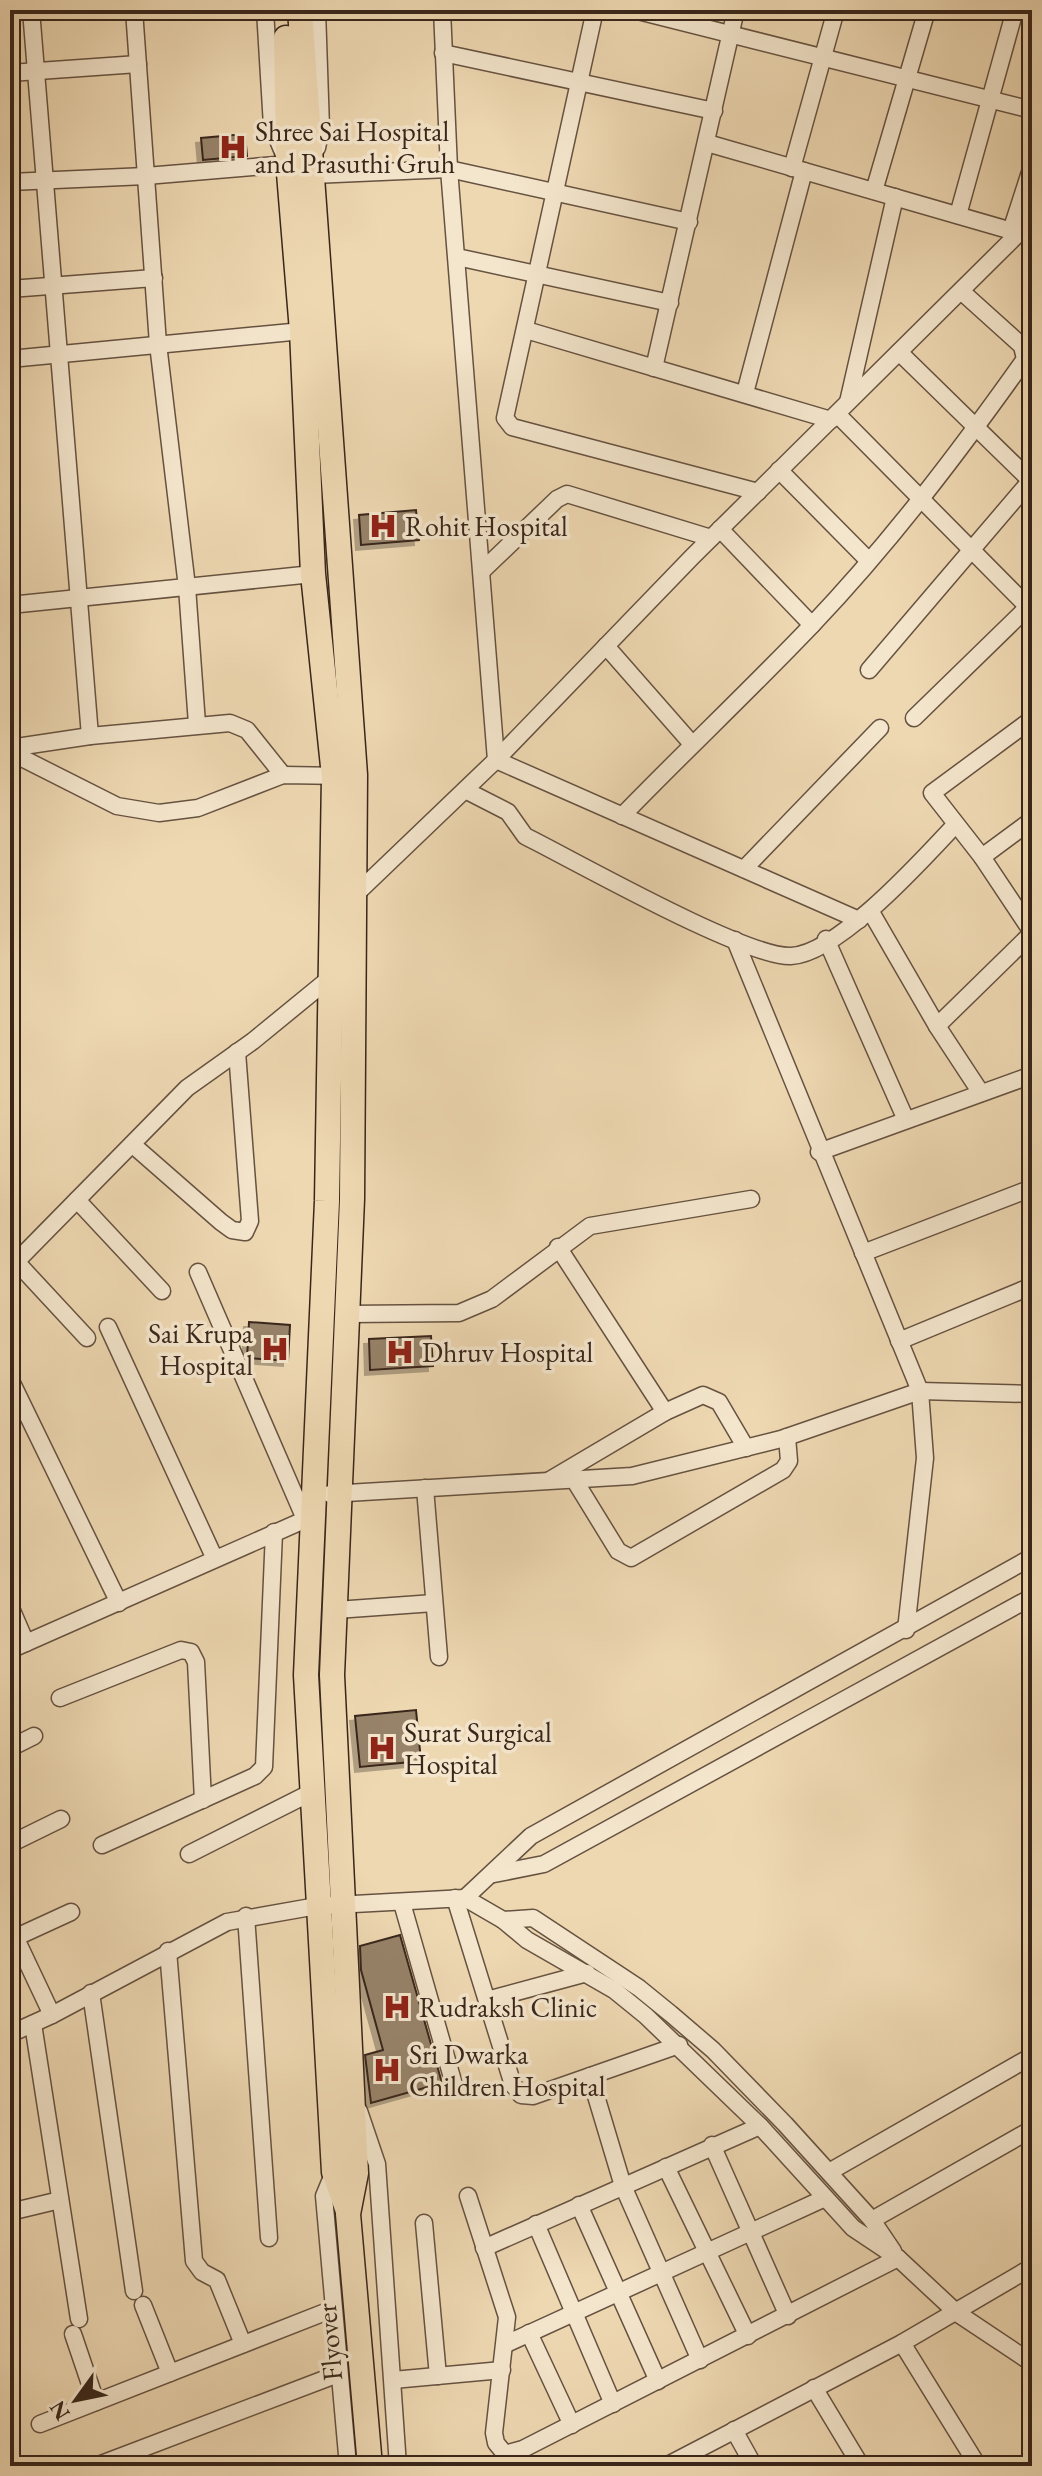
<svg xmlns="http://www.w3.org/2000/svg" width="1042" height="2476" font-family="'EB Garamond',serif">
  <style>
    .building { fill: #97836a; stroke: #39261b; stroke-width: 2; filter: url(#shadow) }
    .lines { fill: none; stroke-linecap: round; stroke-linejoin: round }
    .minor-casing { stroke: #665241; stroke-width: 19 }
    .primary-casing { stroke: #39261b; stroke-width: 27 }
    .minor { stroke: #f4e6cd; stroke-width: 16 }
    .primary { stroke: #eed8b2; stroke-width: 24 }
    .labels { text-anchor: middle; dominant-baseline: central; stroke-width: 7; stroke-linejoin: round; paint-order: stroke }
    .poi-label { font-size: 28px; fill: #39261b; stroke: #f4e6cd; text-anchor: start }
    .street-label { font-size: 28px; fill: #39261b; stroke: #f4e6cd }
  </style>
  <defs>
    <filter id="shadow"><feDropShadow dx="-5" dy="5" stdDeviation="0" flood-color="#0004"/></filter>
  </defs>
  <rect width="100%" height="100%" fill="#eed8b2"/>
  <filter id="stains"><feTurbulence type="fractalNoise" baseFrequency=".0025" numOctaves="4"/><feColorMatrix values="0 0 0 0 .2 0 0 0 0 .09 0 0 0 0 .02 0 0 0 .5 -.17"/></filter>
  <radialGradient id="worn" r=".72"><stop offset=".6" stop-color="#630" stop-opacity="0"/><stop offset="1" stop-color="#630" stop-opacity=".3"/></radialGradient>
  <g class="building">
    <polygon points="245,134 247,156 203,160 201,138"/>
    <polygon points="416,510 419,540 361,545 359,515"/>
    <polygon points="249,1322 290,1325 288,1361 247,1358"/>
    <polygon points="431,1336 433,1366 370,1370 369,1339"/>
    <polygon points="416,1710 421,1761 360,1767 355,1716"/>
    <polygon points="400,1935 442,2083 371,2103 365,2055 383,2050 361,1970 360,1946"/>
  </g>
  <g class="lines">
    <defs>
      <g id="minor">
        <polyline points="31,10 90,736"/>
        <polyline points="134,10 158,344 187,587 197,724"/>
        <polyline points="265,10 272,126 285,157"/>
        <polyline points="442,10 449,169 496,760 859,920"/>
        <polyline points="595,10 505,418 512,427 758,492"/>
        <polyline points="634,10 1032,110"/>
        <polyline points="443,53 714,111"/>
        <polyline points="10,73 138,64"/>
        <polyline points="707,143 1019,233"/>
        <polyline points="317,148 321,128 317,10"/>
        <polyline points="792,168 836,10"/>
        <polyline points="313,175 449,169 689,222"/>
        <polyline points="10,182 146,176 288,164"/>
        <polyline points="874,191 927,10"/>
        <polyline points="958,215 1015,10"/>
        <polyline points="1011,231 1032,166"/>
        <polyline points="457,257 670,303"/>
        <polyline points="10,289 154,278"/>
        <polyline points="526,330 831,420"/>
        <polyline points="899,352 1032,482"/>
        <polyline points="10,359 302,331"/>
        <polyline points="654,368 736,10"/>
        <polyline points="745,393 804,171"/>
        <polyline points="848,402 895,197"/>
        <polyline points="837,414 1032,611"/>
        <polyline points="779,470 869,561"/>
        <polyline points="720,529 812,625"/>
        <polyline points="482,571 557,499 567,494 711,538"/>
        <polyline points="10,605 313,574"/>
        <polyline points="606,646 692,744"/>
        <polyline points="869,670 1032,479"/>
        <polyline points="914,718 1032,603"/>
        <polyline points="1032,719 932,793 982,857 1032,932"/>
        <polyline points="10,748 90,736 230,723 247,730 283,775"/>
        <polyline points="10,752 117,806 159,813 198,808 283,775 344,776"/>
        <path d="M465,790L508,812L525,836C575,861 746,958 791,956C838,954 923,859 955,825"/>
        <path d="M622,816C685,751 750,690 812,625C890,543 959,452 1025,359L1022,346L961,291"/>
        <polyline points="982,857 1032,820"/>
        <polyline points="744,869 880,728"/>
        <polyline points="355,895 496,760 692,557 1032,220"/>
        <polyline points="871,912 937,1026 981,1093"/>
        <polyline points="826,939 906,1120"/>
        <polyline points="735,940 920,1391 925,1458 906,1630"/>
        <polyline points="937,1026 1032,933"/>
        <polyline points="133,1145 221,1222 232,1230 245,1232 250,1221 237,1052"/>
        <polyline points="819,1152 1032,1075"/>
        <polyline points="77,1200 162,1291"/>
        <polyline points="558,1247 665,1412"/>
        <polyline points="863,1253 1032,1188"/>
        <polyline points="10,1255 87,1338"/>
        <polyline points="10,1268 187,1088 253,1041 330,978"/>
        <polyline points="198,1272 305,1519"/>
        <polyline points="348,1314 459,1313 492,1299 590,1226 751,1199"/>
        <polyline points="108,1327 214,1557"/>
        <polyline points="899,1341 1032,1286"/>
        <polyline points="10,1379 119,1603"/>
        <polyline points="550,1480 665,1412 703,1395 719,1402 746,1448"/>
        <polyline points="575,1481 618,1551 631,1558 783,1470 789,1461 787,1437"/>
        <polyline points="425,1488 439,1657"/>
        <polyline points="330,1494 632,1476 781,1439 920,1391 1032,1394"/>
        <polyline points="10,1606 26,1643"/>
        <polyline points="336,1610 434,1603"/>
        <polyline points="10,1650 311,1517"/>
        <polyline points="60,1698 181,1650 191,1652 196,1662 203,1800"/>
        <polyline points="10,1748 34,1736"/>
        <polyline points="10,1844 61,1819"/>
        <polyline points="102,1845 255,1776 264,1767 274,1532"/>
        <polyline points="189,1854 312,1792"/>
        <polyline points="494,1874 544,1864 1032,1597"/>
        <polyline points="455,1898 513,2085 521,2095 533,2096 679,2045"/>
        <polyline points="465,1898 531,1836 1032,1557"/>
        <polyline points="402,1903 453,2081"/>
        <polyline points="246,1916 269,2238"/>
        <polyline points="503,1920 533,1918 639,1988 671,2014 713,2050 785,2124 872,2220 893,2251"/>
        <polyline points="10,1926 52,2015"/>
        <polyline points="10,1940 71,1912"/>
        <polyline points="168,1951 194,2261 202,2272 217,2280 243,2344"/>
        <polyline points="91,1993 134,2291"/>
        <polyline points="487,2000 587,1973"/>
        <polyline points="33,2024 79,2319"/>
        <polyline points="10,2034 52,2015 227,1922 317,1906 465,1898 503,1920 527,1940 614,1990 646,2016 760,2126 853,2228 898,2258 957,2313 1032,2363"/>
        <polyline points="590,2076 623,2186 700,2360"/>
        <polyline points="359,2111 377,2164 398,2466"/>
        <polyline points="712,2145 788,2316"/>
        <polyline points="666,2167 748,2336"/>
        <polyline points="334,2172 324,2196 348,2466"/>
        <polyline points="829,2172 1032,2056"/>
        <polyline points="468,2196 507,2317 494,2433 496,2443 505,2454 523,2449 898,2258"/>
        <polyline points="579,2205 658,2381"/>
        <polyline points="10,2212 60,2200"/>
        <polyline points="872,2220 1032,2129"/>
        <polyline points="424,2223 438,2376"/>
        <polyline points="536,2224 613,2404"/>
        <polyline points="484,2248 760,2126"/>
        <polyline points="143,2305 170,2373"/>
        <polyline points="529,2333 572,2425"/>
        <polyline points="73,2334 96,2402"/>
        <polyline points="902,2343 978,2466"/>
        <polyline points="506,2344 825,2198"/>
        <polyline points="393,2380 502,2370"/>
        <polyline points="814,2388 861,2466"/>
        <polyline points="40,2424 333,2309"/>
        <polyline points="734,2430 754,2466"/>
        <polyline points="96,2466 338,2374"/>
        <polyline points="666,2466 902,2343 1032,2267"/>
      </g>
      <g id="primary">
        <polyline points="300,10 355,775 352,1199 332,1675 356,2173 348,2214 370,2466"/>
        <polyline points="286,38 288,161 302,331 313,574 334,776 327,1201 306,1675 334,2172 348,2211"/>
      </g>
    </defs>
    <use href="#minor" class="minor-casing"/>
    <use href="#primary" class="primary-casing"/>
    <use href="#minor" class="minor"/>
    <use href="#primary" class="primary"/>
  </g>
  <defs>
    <symbol id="hospital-bare" viewBox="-9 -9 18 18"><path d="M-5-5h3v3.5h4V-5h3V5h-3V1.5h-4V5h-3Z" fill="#8f2418" stroke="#f4e6cd" stroke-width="2.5" paint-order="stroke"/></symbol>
  </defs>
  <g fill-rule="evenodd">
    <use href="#hospital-bare" x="213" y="127" width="40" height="40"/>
    <use href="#hospital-bare" x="363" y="506" width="40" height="40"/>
    <use href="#hospital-bare" x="255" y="1329" width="40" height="40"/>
    <use href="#hospital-bare" x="380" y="1332" width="40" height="40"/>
    <use href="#hospital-bare" x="362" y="1728" width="40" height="40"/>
    <use href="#hospital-bare" x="377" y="1987" width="40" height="40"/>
    <use href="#hospital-bare" x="367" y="2050" width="40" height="40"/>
  </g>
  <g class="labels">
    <g class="poi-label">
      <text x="255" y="131">Shree Sai Hospital<tspan x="255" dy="32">and Prasuthi Gruh</tspan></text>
      <text x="405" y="526">Rohit Hospital</text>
      <text x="253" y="1333" text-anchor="end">Sai Krupa<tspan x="253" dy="32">Hospital</tspan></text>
      <text x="422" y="1352">Dhruv Hospital</text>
      <text x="404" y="1732">Surat Surgical<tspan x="404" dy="32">Hospital</tspan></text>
      <text x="419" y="2007">Rudraksh Clinic</text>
      <text x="409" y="2054">Sri Dwarka<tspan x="409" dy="32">Children Hospital</tspan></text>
    </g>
    <g class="street-label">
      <text transform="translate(329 2342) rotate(-95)">Flyover</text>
    </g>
  </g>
  <rect width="1042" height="2476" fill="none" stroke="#eed8b2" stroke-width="40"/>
  <rect x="12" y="12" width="1018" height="2452" fill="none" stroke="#39261b" stroke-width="4"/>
  <rect x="20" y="20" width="1002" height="2436" fill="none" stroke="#39261b" stroke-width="2"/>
  <g transform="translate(76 2400) rotate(237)" stroke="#f4e6cd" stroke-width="6" paint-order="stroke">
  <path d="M0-6L14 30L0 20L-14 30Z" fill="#39261b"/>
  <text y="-12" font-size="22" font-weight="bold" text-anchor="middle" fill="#39261b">N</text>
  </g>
  <rect width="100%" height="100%" filter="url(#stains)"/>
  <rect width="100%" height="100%" fill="url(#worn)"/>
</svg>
